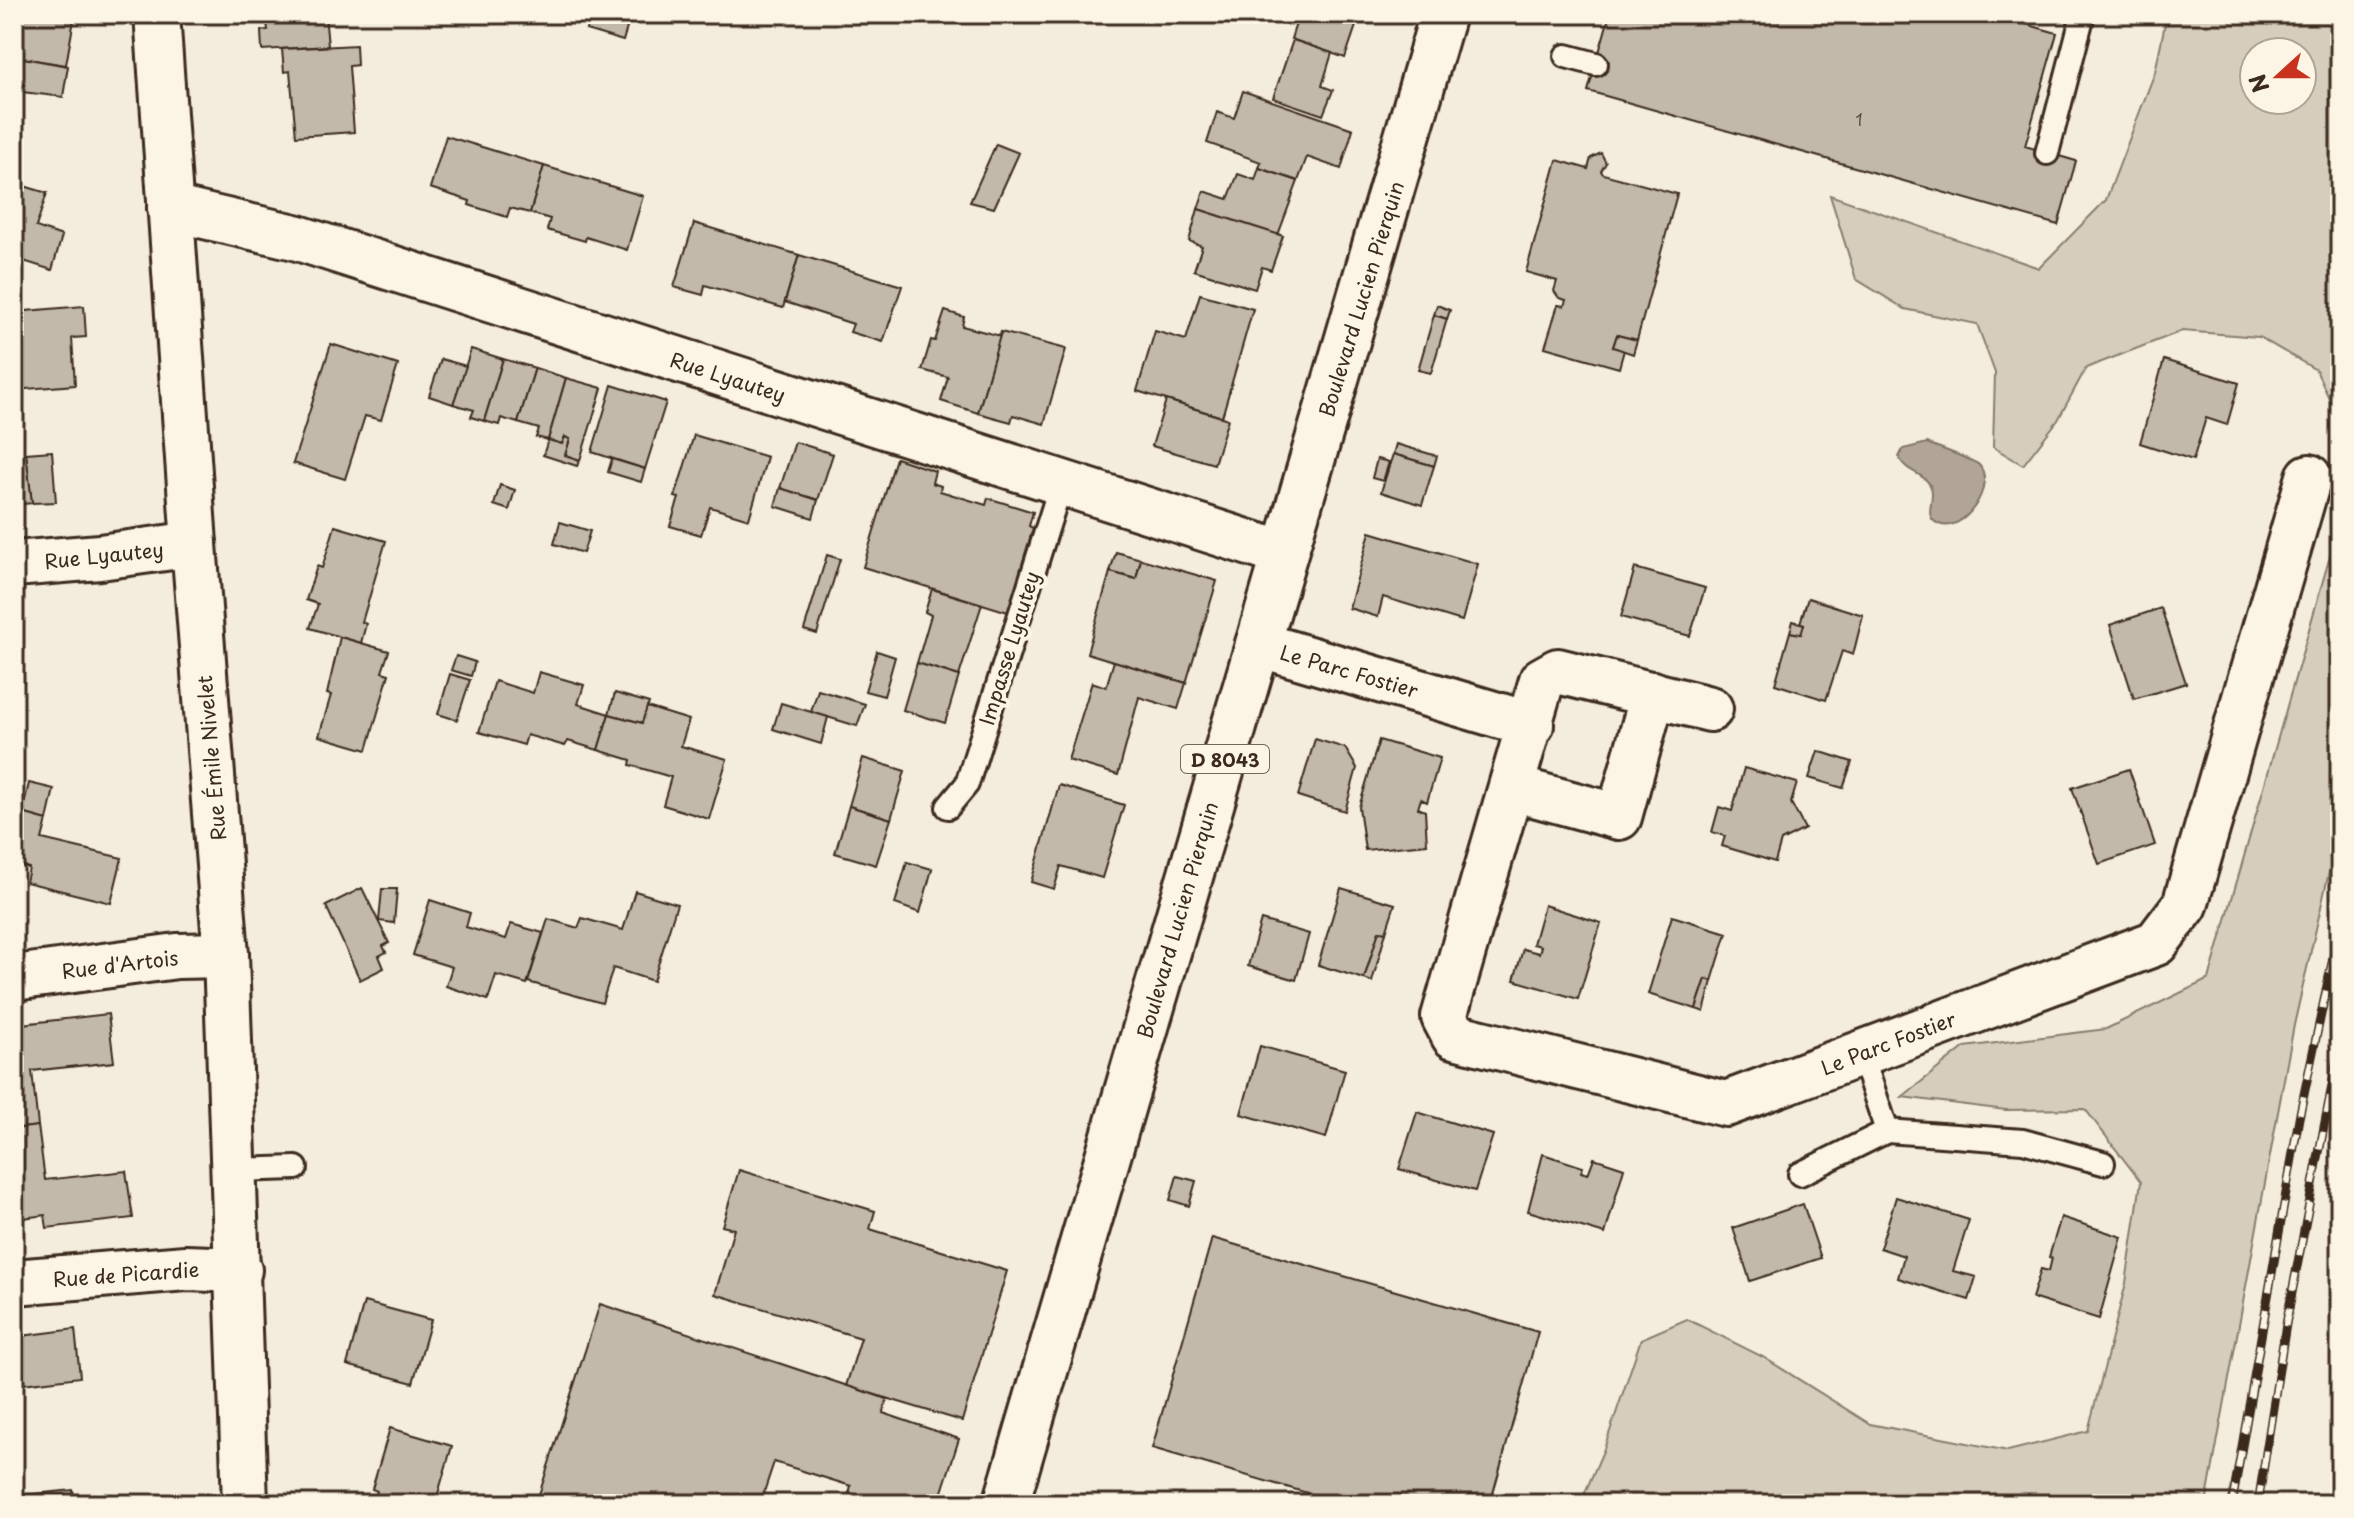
<svg xmlns="http://www.w3.org/2000/svg" width="2354" height="1518" font-family="'Playpen Sans',sans-serif">
  <style>
    .green { fill: #d6cdbd; stroke: #887c6e; stroke-width: 2; fill-rule: evenodd }
    .water { fill: #b0a596; stroke: #817466; stroke-width: 2 }
    .building { fill: #c3b9aa; stroke: #3b2a1e; stroke-width: 2 }
    .lines { fill: none; stroke-linecap: round; stroke-linejoin: round }
    .lane-casing { stroke: #3b2a1e; stroke-width: 28 }
    .street-casing { stroke: #3b2a1e; stroke-width: 50 }
    .primary-casing { stroke: #3b2a1e; stroke-width: 50 }
    .lane { stroke: #fcf5e5; stroke-width: 22 }
    .street { stroke: #fcf5e5; stroke-width: 44 }
    .primary { stroke: #fcf5e5; stroke-width: 44 }
    .rail-casing { stroke: #3b2a1e; stroke-width: 9 }
    .rail { stroke: #fcf5e5; stroke-width: 6; stroke-dasharray: 18; stroke-linecap: butt }
    .labels { text-anchor: middle; dominant-baseline: central; stroke-width: 8; stroke-linejoin: round; paint-order: stroke }
    .number-label { font-size: 16px; fill: #5d4e41 }
    .shield { fill: #fcf5e5; stroke: #75675a; stroke-width: 2 }
    .shield-label { font-size: 18px; font-weight: bold; fill: #3b2a1e }
    .street-label { font-size: 20px; fill: #3b2a1e; stroke: #fcf5e5 }
  </style>
  <rect width="100%" height="100%" fill="#f4eddd"/>
  <filter id="ink" filterUnits="userSpaceOnUse"><feTurbulence type="fractalNoise" baseFrequency=".0125" numOctaves="2"/><feDisplacementMap in="SourceGraphic" scale="16" xChannelSelector="R" yChannelSelector="G"/><feConvolveMatrix kernelMatrix="1 2 1 2 8 2 1 2 1" color-interpolation-filters="sRGB"/></filter>
  <g filter="url(#ink)">
    <g class="green">
      <path d="M2167,14H2340V422L2316,370L2259,337L2182,331L2086,368L2058,420L2023,465L1993,447L1995,373L1977,324L1905,309L1856,279L1830,195L2039,268L2106,200L2155,72ZM2254,52H2302V100H2254Z"/>
      <polygon points="2340,521 2340,824 2294,1025 2206,1504 1580,1504 1604,1449 1641,1339 1687,1319 1763,1357 1870,1424 2008,1451 2088,1431 2126,1283 2141,1182 2085,1109 2006,1110 1902,1097 1965,1047 2106,1029 2209,979"/>
    </g>
    <path class="water" d="M1927,443C1934,446 1976,461 1979,465C1997,485 1963,535 1939,524C1919,516 1941,495 1927,481C1917,471 1905,471 1899,457L1903,449Z"/>
    <g class="building">
      <polygon points="23,14 75,14 66,65 16,57"/>
      <polygon points="266,14 325,14 328,46 262,50 261,31 268,30"/>
      <polygon points="591,14 631,14 623,41 586,30"/>
      <polygon points="1299,14 1360,14 1345,58 1291,39"/>
      <polygon points="1610,14 1990,14 2057,33 2025,146 2076,161 2058,225 1588,91"/>
      <polygon points="1293,40 1332,53 1322,86 1333,90 1323,115 1273,98"/>
      <polygon points="356,45 357,65 349,66 354,132 296,136 290,71 284,72 282,49"/>
      <polygon points="23,58 68,66 63,97 14,91 14,68 21,69"/>
      <polygon points="1243,91 1353,129 1341,169 1307,157 1298,181 1259,168 1261,162 1207,143 1217,112 1234,118"/>
      <polygon points="446,136 544,166 530,213 510,208 507,217 469,205 470,201 430,188"/>
      <polygon points="996,144 1019,153 994,208 970,202"/>
      <polygon points="1601,153 1606,163 1601,171 1603,174 1677,194 1637,340 1617,335 1613,347 1624,350 1619,368 1545,347 1558,305 1564,306 1566,300 1559,298 1554,291 1557,281 1526,272 1557,160 1588,169 1591,158"/>
      <polygon points="544,166 643,196 627,250 586,237 585,241 547,230 550,219 530,213"/>
      <polygon points="1259,168 1298,181 1278,235 1198,209 1204,191 1228,199 1238,174 1255,180"/>
      <polygon points="14,183 47,193 36,227 62,236 52,270 14,258"/>
      <polygon points="1198,209 1283,236 1271,270 1262,267 1255,289 1194,270 1202,246 1189,241"/>
      <polygon points="694,223 799,255 783,308 705,285 703,295 674,287"/>
      <polygon points="799,255 902,286 883,342 850,332 853,324 785,302"/>
      <polygon points="1200,294 1253,309 1222,417 1137,391 1155,331 1186,340"/>
      <polygon points="1437,305 1450,310 1447,319 1434,315"/>
      <polygon points="84,306 86,337 72,338 75,385 14,390 14,312"/>
      <polygon points="945,311 964,317 962,326 1000,336 978,413 941,401 948,377 922,370 931,340 935,341"/>
      <polygon points="1434,315 1447,319 1431,373 1418,370"/>
      <polygon points="1001,332 1066,349 1044,424 1013,415 1011,422 978,413"/>
      <polygon points="1617,335 1637,340 1633,354 1613,347"/>
      <polygon points="331,344 398,365 381,420 365,416 345,479 293,463"/>
      <polygon points="471,349 503,359 484,421 471,417 474,410 453,404"/>
      <polygon points="441,359 466,366 453,404 429,396"/>
      <polygon points="503,359 535,368 518,423 501,418 499,425 484,421"/>
      <polygon points="2164,360 2239,383 2227,425 2206,418 2193,460 2140,443"/>
      <polygon points="535,368 566,378 548,440 536,437 539,429 518,423"/>
      <polygon points="566,378 602,388 580,460 565,455 570,439 565,437 562,444 548,440"/>
      <polygon points="612,385 666,402 645,469 592,452"/>
      <polygon points="1166,400 1228,419 1214,464 1152,446"/>
      <polygon points="694,435 767,457 749,519 710,507 701,535 670,526 679,498 675,497"/>
      <polygon points="565,437 570,439 565,455 580,460 577,466 543,455 548,440 562,444"/>
      <polygon points="795,442 833,454 818,500 780,488"/>
      <polygon points="1396,444 1437,456 1434,466 1393,454"/>
      <polygon points="52,451 56,502 32,503 26,453"/>
      <polygon points="26,453 32,503 14,505 14,454"/>
      <polygon points="1393,454 1434,466 1422,505 1381,492"/>
      <polygon points="896,458 935,471 932,483 941,486 940,491 986,505 988,498 1033,512 1029,526 1033,528 1008,612 863,567"/>
      <polygon points="612,459 645,469 641,482 608,472"/>
      <polygon points="1377,459 1389,462 1383,481 1372,478"/>
      <polygon points="500,485 515,490 509,510 494,505"/>
      <polygon points="780,488 818,500 813,518 775,506"/>
      <polygon points="560,522 590,531 583,553 554,544"/>
      <polygon points="335,526 386,541 362,622 366,624 361,643 310,628 318,604 306,600 317,566 322,568"/>
      <polygon points="1370,532 1478,564 1462,621 1383,597 1378,617 1349,608"/>
      <polygon points="1116,552 1141,559 1136,579 1110,572"/>
      <polygon points="827,555 840,559 817,634 804,630"/>
      <polygon points="1141,559 1217,581 1186,683 1087,653 1110,572 1136,579"/>
      <polygon points="1635,568 1705,588 1690,636 1621,617"/>
      <polygon points="932,589 982,604 959,676 917,663 931,615 925,612"/>
      <polygon points="1808,598 1863,615 1853,655 1842,651 1826,700 1775,684 1790,632 1801,634 1804,624 1800,623"/>
      <polygon points="2161,608 2186,683 2134,699 2110,625"/>
      <polygon points="1793,621 1804,624 1801,634 1790,632"/>
      <polygon points="340,637 389,651 382,672 389,674 367,750 319,736 331,695 327,694"/>
      <polygon points="877,651 895,657 884,696 865,691"/>
      <polygon points="456,656 475,662 471,676 451,670"/>
      <polygon points="1114,661 1186,683 1178,709 1139,697 1118,775 1068,760 1092,682 1106,687"/>
      <polygon points="917,663 959,676 945,723 903,710"/>
      <polygon points="539,672 584,685 578,704 609,714 598,750 568,741 565,746 527,735 524,745 479,732 495,681 533,693"/>
      <polygon points="450,674 470,680 457,720 438,714"/>
      <polygon points="818,690 865,704 857,726 811,712"/>
      <polygon points="615,693 649,703 642,723 609,714"/>
      <polygon points="781,703 828,717 821,744 773,729"/>
      <polygon points="647,707 689,720 681,746 727,759 709,819 663,805 671,777 630,765 631,760 598,750 609,714 642,723"/>
      <polygon points="1315,739 1345,748 1357,768 1345,811 1298,796"/>
      <polygon points="1379,740 1440,758 1427,802 1421,799 1418,808 1425,811 1427,844 1365,850 1359,807"/>
      <polygon points="1818,751 1852,762 1843,788 1809,778"/>
      <polygon points="863,758 905,771 891,819 849,806"/>
      <polygon points="1744,768 1797,783 1791,803 1805,829 1781,841 1775,862 1722,846 1725,836 1712,832 1719,807 1732,811"/>
      <polygon points="2129,769 2155,845 2099,864 2072,788"/>
      <polygon points="29,783 54,789 47,820 22,813"/>
      <polygon points="1059,785 1124,805 1102,878 1061,866 1054,889 1031,882"/>
      <polygon points="849,806 891,819 876,865 835,853"/>
      <polygon points="22,813 47,820 42,839 122,858 111,903 26,882 29,868 14,864 14,843"/>
      <polygon points="907,862 932,869 920,913 895,904"/>
      <polygon points="362,888 389,943 383,946 386,952 379,956 384,968 360,980 326,906"/>
      <polygon points="1341,888 1395,904 1386,932 1379,931 1364,979 1318,965"/>
      <polygon points="382,889 397,889 394,923 379,921"/>
      <polygon points="635,891 677,904 653,981 613,968 602,1003 528,982 548,919 578,928 582,918 623,930"/>
      <polygon points="430,900 470,913 466,927 506,939 511,924 543,933 527,984 496,975 488,1000 446,986 452,967 413,955"/>
      <polygon points="1544,905 1601,923 1578,999 1514,980 1523,949 1539,953 1541,946 1533,944"/>
      <polygon points="1672,916 1727,933 1712,981 1706,979 1696,1009 1648,994"/>
      <polygon points="1261,920 1309,934 1296,980 1248,966"/>
      <polygon points="1379,931 1386,932 1372,982 1364,979"/>
      <polygon points="1706,979 1712,981 1704,1012 1696,1009"/>
      <polygon points="108,1014 114,1062 32,1071 38,1126 14,1129 14,1035 22,1034 22,1024"/>
      <polygon points="1260,1046 1345,1070 1326,1138 1241,1114"/>
      <polygon points="1417,1112 1493,1135 1475,1191 1399,1169"/>
      <polygon points="38,1126 45,1180 126,1171 133,1218 47,1228 45,1215 15,1219 14,1129"/>
      <polygon points="1543,1154 1583,1167 1581,1172 1588,1174 1594,1158 1624,1168 1605,1234 1528,1211"/>
      <polygon points="739,1170 875,1211 870,1229 1007,1271 962,1421 846,1386 861,1338 715,1294 734,1229 722,1226"/>
      <polygon points="1177,1176 1196,1181 1189,1206 1170,1200"/>
      <polygon points="1896,1197 1969,1220 1953,1271 1976,1277 1969,1300 1898,1278 1904,1256 1880,1248"/>
      <polygon points="1803,1204 1821,1258 1750,1281 1733,1228"/>
      <polygon points="2061,1217 2122,1237 2099,1319 2032,1298 2041,1269 2049,1271 2052,1258 2049,1257"/>
      <polygon points="1212,1238 1538,1332 1490,1504 1345,1504 1152,1448"/>
      <polygon points="364,1302 431,1320 413,1383 347,1365"/>
      <polygon points="600,1304 887,1399 883,1413 959,1439 938,1504 885,1504 849,1493 851,1486 774,1462 760,1504 536,1504"/>
      <polygon points="75,1329 80,1377 14,1385 14,1337"/>
      <polygon points="390,1428 452,1446 435,1504 373,1504 377,1491 372,1489"/>
      <polygon points="73,1490 75,1504 14,1504 14,1496"/>
    </g>
    <g class="lines">
      <defs>
        <g id="lane">
          <polyline points="1566,56 1596,64"/>
          <polyline points="2047,153 2083,14"/>
          <polyline points="948,807 967,784 1061,484"/>
          <polyline points="1861,1053 1887,1131 2023,1141 2103,1163"/>
          <polyline points="235,1170 296,1168"/>
          <polyline points="1800,1174 1887,1131"/>
        </g>
        <g id="street">
          <polyline points="157,14 194,544 226,955 245,1504"/>
          <polyline points="170,208 295,237 1284,554"/>
          <polyline points="14,564 100,557 194,544"/>
          <polyline points="1258,644 1531,725"/>
          <polyline points="1710,709 1558,671 1542,680 1444,1017 1454,1036 1726,1104 2156,943 2185,905 2309,477"/>
          <polyline points="1512,788 1619,817 1653,694"/>
          <polyline points="14,978 177,956 226,955"/>
          <polyline points="14,1282 186,1268 239,1270"/>
        </g>
        <polyline id="primary" points="1006,1504 1443,14"/>
      </defs>
      <use href="#lane" class="lane-casing"/>
      <use href="#street" class="street-casing"/>
      <use href="#primary" class="primary-casing"/>
      <use href="#lane" class="lane"/>
      <use href="#street" class="street"/>
      <use href="#primary" class="primary"/>
      <defs>
        <g id="rail">
          <polyline points="2232,1504 2299,1118 2340,925"/>
          <polyline points="2258,1504 2286,1324 2340,1044"/>
        </g>
      </defs>
      <use href="#rail" class="rail-casing"/>
      <use href="#rail" class="rail"/>
    </g>
  </g>
  <g class="labels">
    <g class="number-label">
      <text x="1859" y="119">1</text>
    </g>
    <rect class="shield" x="1181" y="745" width="88" height="28" rx="6"/>
    <g class="shield-label">
      <text x="1225" y="759">D 8043</text>
    </g>
    <g class="street-label">
      <text transform="translate(1361 299) rotate(-73)">Boulevard Lucien Pierquin</text>
      <text transform="translate(728 377) rotate(18)">Rue Lyautey</text>
      <text transform="translate(104 555) rotate(-6)">Rue Lyautey</text>
      <text transform="translate(1009 648) rotate(-73)">Impasse Lyautey</text>
      <text transform="translate(1349 671) rotate(16)">Le Parc Fostier</text>
      <text transform="translate(211 758) rotate(-95)">Rue Émile Nivelet</text>
      <text transform="translate(1177 920) rotate(-74)">Boulevard Lucien Pierquin</text>
      <text transform="translate(120 964) rotate(-7)">Rue d'Artois</text>
      <text transform="translate(1888 1043) rotate(-21)">Le Parc Fostier</text>
      <text transform="translate(126 1274) rotate(-4)">Rue de Picardie</text>
    </g>
  </g>
  <rect width="2354" height="1518" fill="none" stroke="#fcf5e5" stroke-width="48"/>
  <rect x="24" y="24" width="2306" height="1470" fill="none" stroke="#3b2a1e" stroke-width="3" filter="url(#ink)"/>
  <g transform="translate(2278 76) rotate(249)"><circle r="38" fill="#fcf5e5" stroke="#afa495" stroke-width="2"/>
  <path d="M0-6L14 30L0 20L-14 30Z" fill="#c8321e"/>
  <text y="-12" font-size="22" font-weight="bold" text-anchor="middle" fill="#3b2a1e">N</text>
  </g>
</svg>
